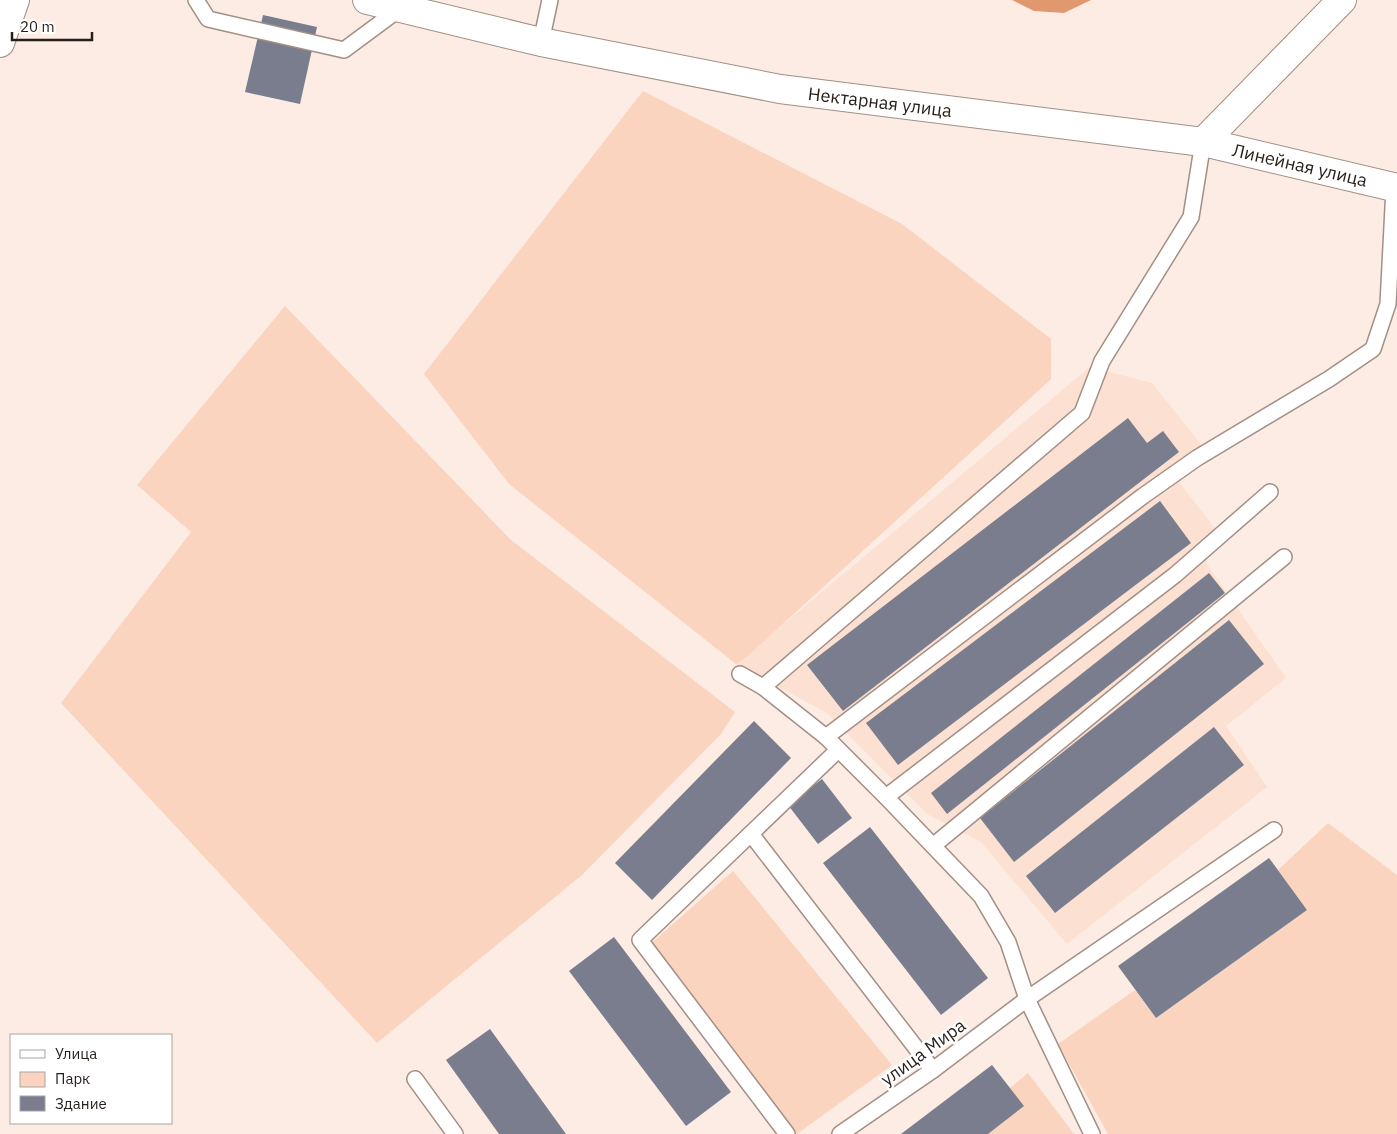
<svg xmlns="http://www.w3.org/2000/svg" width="1397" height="1134" font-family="'IBM Plex Sans',sans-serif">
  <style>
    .built { fill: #fce0d1 }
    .green { fill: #fbd4bf }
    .forest { fill: #e2986f }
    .building { fill: #797d8e }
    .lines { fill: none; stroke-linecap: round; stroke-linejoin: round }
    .service-casing { stroke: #a28f85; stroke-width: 18 }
    .minor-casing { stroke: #a28f85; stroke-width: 30 }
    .trunk-casing { stroke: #a28f85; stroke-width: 30 }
    .service { stroke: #fff; stroke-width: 15 }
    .minor { stroke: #fff; stroke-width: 28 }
    .trunk { stroke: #fff; stroke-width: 28 }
    .labels { text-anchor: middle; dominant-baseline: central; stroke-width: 5; stroke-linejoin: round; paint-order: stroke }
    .street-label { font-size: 18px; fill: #261e1a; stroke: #fff }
  </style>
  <rect width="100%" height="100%" fill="#fcece3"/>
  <polygon class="built" points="1090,367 1152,383 1210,456 1178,481 1217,531 1206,563 1286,678 1226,726 1267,787 1067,944 981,842 927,814 827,713 736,664"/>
  <g class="green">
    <polygon points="643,91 902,224 1051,339 1051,379 750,654 736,664 509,484 424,374"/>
    <polygon points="285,306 511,540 735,712 721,734 582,875 377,1043 61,703 191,532 137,485"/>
    <polygon points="1328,823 1397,875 1397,1134 1108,1134 1058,1044 1135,990 1156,1018 1307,910 1278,870"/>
    <polygon points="733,871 892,1065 797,1134 791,1134 649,945"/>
    <polygon points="1028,1073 1074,1134 988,1134 1024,1106 1010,1088"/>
  </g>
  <polygon class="forest" points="1012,0 1091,0 1064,13 1034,11"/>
  <g class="building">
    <polygon points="263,15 317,27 300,104 245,92"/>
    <polygon points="1128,418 1147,443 1163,431 1179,452 843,711 807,665"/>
    <polygon points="1160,501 1191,543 898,765 866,723"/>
    <polygon points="1209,573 1225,593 947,814 931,793"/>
    <polygon points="1229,620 1264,664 1014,862 980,818"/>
    <polygon points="754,721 791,758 652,900 615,863"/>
    <polygon points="1214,727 1244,765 1055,913 1026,876"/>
    <polygon points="822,779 852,818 818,844 788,805"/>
    <polygon points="870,827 988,978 941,1015 823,863"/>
    <polygon points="1269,858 1307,910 1156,1018 1118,966"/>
    <polygon points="614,937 731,1092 686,1126 569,971"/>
    <polygon points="490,1029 566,1134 499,1134 446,1060"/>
    <polygon points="992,1065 1024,1106 988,1134 901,1134"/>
  </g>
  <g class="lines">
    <defs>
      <g id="service">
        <polyline points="196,0 208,19 344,50 402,7"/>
        <polyline points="541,42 550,0"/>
        <polyline points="740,674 763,687 826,737 886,797 981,896 1008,942 1027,999 1092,1134"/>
        <polyline points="763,687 1082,413 1102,361 1191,217 1203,142"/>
        <polyline points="826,737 1143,496 1197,458 1329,379 1373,349 1388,304 1394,188"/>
        <polyline points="886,797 1175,575 1270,492"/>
        <polyline points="751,834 933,1070"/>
        <polyline points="934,845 1284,557"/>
        <polyline points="415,1079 455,1134"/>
        <polyline points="787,1134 640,940 838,750"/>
        <polyline points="840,1134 933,1070 1027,999 1274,830"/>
      </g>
      <g id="minor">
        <polyline points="367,0 541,42 780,89 1203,142 1342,0"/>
        <polyline points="1203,142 1397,188"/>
      </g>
      <polyline id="trunk" points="0,43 15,0"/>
    </defs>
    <use href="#service" class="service-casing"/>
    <use href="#minor" class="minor-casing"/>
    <use href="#trunk" class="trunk-casing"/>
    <use href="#service" class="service"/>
    <use href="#minor" class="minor"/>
    <use href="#trunk" class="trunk"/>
  </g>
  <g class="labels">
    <g class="street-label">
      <text transform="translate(880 102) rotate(7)">Нектарная улица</text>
      <text transform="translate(1300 165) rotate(13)">Линейная улица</text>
      <text transform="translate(923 1052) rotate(-36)">улица Мира</text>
    </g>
  </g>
  <rect x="10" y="1034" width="162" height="90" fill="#ffffff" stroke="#a8a5a3"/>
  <rect x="20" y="1050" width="25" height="8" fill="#ffffff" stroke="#a8a5a3"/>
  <text x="55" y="1059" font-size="15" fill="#261e1a">Улица</text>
  <rect x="20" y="1072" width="25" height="15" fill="#fbd4bf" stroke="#a8a5a3"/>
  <text x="55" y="1084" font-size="15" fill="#261e1a">Парк</text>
  <rect x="20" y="1096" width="25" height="15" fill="#797d8e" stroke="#a8a5a3"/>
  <text x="55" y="1109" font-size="15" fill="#261e1a">Здание</text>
  <path d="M12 32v8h80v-8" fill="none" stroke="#261e1a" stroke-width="2.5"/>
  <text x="20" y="32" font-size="15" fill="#261e1a" stroke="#ffffff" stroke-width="4" paint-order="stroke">20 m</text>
</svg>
